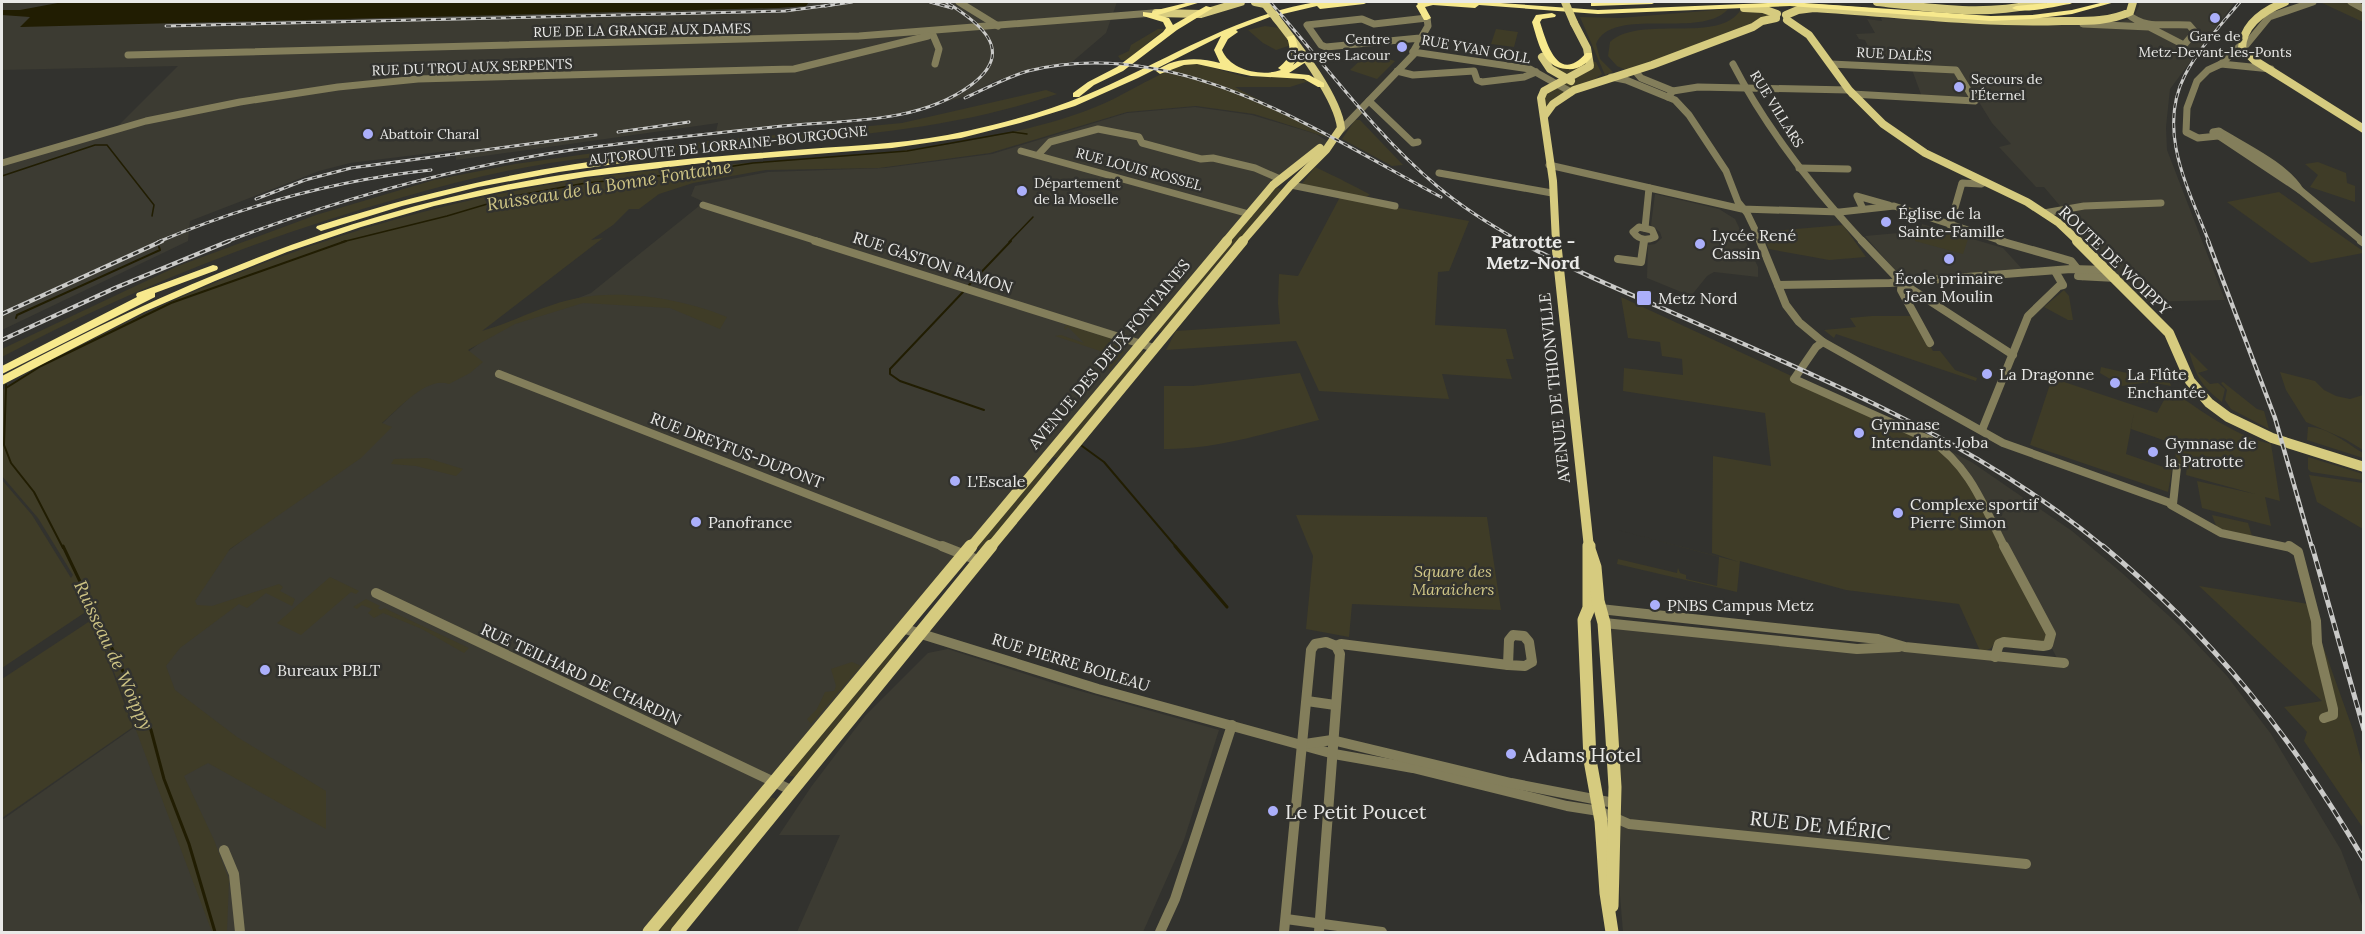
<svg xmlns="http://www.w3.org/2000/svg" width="2365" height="934" font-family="Lora,serif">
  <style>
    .built { fill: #3c3b32 }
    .green { fill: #3f3c27 }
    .water { fill: #211d02 }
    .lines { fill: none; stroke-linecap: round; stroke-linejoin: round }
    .stream-far2 { stroke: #211d02; stroke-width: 1.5 }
    .stream-far1 { stroke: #211d02; stroke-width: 2 }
    .stream { stroke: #211d02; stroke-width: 3 }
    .minor-far2 { stroke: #837e5b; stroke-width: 7 }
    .minor-far1 { stroke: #837e5b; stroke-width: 8 }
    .minor { stroke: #837e5b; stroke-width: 10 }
    .major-far2 { stroke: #d6cb7f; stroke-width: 8 }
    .major-far1 { stroke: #d6cb7f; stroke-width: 10 }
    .major { stroke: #d6cb7f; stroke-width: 13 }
    .highway { fill: #f7e98d; fill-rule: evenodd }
    .rail-far2-casing { stroke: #cacac8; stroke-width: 3 }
    .rail-far1-casing { stroke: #cacac8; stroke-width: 4.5 }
    .rail-casing { stroke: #cacac8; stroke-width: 5 }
    .rail-far2 { stroke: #32322e; stroke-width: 1.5; stroke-dasharray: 5; stroke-linecap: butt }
    .rail-far1 { stroke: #32322e; stroke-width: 2; stroke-dasharray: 6; stroke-linecap: butt }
    .rail { stroke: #32322e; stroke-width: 3; stroke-dasharray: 8; stroke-linecap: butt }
    .major-bridge { stroke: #d6cb7f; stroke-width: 8 }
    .poi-dot { fill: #abaffb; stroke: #32322e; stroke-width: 2 }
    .labels { text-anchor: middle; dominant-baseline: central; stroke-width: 5; stroke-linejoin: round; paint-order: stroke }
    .far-street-label { font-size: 14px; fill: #e9e9e7; stroke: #32322e }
    .far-poi-label { font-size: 14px; fill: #e9e9e7; stroke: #32322e; text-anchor: start }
    .poi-label { font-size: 16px; fill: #e9e9e7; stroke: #32322e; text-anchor: start }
    .street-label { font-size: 16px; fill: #e9e9e7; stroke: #32322e }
    .park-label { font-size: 16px; font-style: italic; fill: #d1c787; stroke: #32322e }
    .water-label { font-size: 18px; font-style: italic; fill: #cec484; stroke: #32322e }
    .neighbourhood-label { font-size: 18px; font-weight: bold; fill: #e9e9e7; stroke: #32322e }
    .near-poi-label { font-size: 20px; fill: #e9e9e7; stroke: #32322e; text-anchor: start }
    .near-street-label { font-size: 20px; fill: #e9e9e7; stroke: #32322e }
  </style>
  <rect width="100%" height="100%" fill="#32322e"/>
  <g class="built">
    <polygon points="15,2 1117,2 1106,33 1072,62 1035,68 995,81 963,97 904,114 716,132 718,123 456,160 456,150 350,163 319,171 190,221 188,241 2,330 2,165 115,129 178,66 2,70 2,3"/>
    <polygon points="2138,2 2235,2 2170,89 2166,127 2167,150 2225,300 2141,302 2050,208 2061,207 2044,187 2036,187 1999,147 2011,144 1992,123 1979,102 1922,97 1911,67 1904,57 1872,55 1865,40 1859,39 1856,34 1875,33 1867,19 1882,21 1881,18 2009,25 2120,22 2133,18 2139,6"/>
    <polygon points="1195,107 1252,115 1316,134 1329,142 1288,172 649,932 2,932 2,820 135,727 104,645 328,475 410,397 495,331 591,293 704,202 691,196 695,186 768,172 885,168 992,154 1127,113"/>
    <polygon points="1655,194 1719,209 1735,219 1758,267 1758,277 1714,272 1707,276 1691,296 1647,278 1648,245 1655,244 1662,238 1660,232 1651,225"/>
    <polygon points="1922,224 2003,248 2023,270 1908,278 1900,276 1865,236 1921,231"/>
    <polygon points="1943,447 1973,463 2072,531 2122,573 2180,626 2227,676 2271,734 2341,850 2363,908 2363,932 1623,932 1616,848 1608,628 1824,645 1880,643 2061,666 1952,455"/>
    <polygon points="948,649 1059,685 1219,730 1184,840 1143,932 797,932 840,835 779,835 811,787 865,716 928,653"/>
  </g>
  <g class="green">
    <polygon points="2327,2 2347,2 2363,12 2363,22 2322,3"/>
    <path d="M1728,9C1702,40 1612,5 1596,44L1600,59L1613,72L1605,75L1580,17L1620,18Z"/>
    <path d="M1741,9L1775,15L1628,71L1617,66L1608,56L1610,42C1640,14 1721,45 1741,9Z"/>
    <polygon points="1265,26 1280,28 1291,45 1276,50 1263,43 1248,30"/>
    <polygon points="1158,29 1165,29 1127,60 1121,60 1118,56 1129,51 1131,45"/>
    <polygon points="1496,29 1518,32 1514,47 1491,44"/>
    <polygon points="1368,53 1395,61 1377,79 1350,70"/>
    <polygon points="1584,62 1596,62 1602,74 1545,115 1544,91 1567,79 1545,63 1560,67"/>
    <path d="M1196,63L1245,77H1289L1309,81L1290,87H1235L1329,138L1254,114L1196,106L1127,112L990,153L879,168L766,170L693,183L659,194L639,209H629L613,225L591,240L603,238L482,331C514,322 545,304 578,298C624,289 684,299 727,317L720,329L670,308L583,303L515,324L468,350L483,362L470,373L449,384C426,376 399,409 382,423L392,427L361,458L230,549L195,601L197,605L212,606L279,584L283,587L280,591L295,599L292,606L266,593L247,608L239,604L180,648L166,666L175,690L237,737L326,791V829L208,763L184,776L214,840L229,880L227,932H212L104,645L94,608L78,583L76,585L90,609L2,668V480L32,515L71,578L73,575L38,518L2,476V390C46,362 93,339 140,316C292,244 454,194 621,174C740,159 867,162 984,138C1024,130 1067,120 1105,103C1134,90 1166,67 1196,63Z"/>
    <path d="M1046,90L1057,94C894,149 719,138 550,163C500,171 449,184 400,198C262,237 128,290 2,357V349L178,266L316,215L434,180L515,164L615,150L902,123Z"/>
    <polygon points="1355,120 1360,120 1403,165 1392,166 1342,139"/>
    <polygon points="2318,162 2346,173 2347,183 2355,186 2355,202 2310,187 2318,175 2305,164"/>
    <path d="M1315,167C1324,171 1367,192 1370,195L1363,198L1301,185Z"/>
    <polygon points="1276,187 1283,190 1163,332 1156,331 1156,328"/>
    <polygon points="2279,192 2363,251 2363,253 2311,263 2227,202"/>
    <polygon points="1340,197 1469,221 1449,271 1438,272 1435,325 1506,329 1514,359 1506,359 1512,379 1442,374 1449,399 1319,391 1296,341 1166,350 1176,331 1280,324 1278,303 1279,274 1298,276"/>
    <polygon points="1843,225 1866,257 1829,260 1769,249 1761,232"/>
    <polygon points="1924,226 1968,239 1963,254 1915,241 1917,235 1921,234"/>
    <polygon points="2064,290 2069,296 2073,320 2068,320 2044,307"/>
    <polygon points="1621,297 1930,440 1960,463 2048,634 2045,643 1997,640 1991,648 1981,653 1959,604 1846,590 1740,561 1737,592 1617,564 1618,559 1677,573 1678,568 1680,573 1686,575 1686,579 1717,586 1719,557 1618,530 1739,562 1712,553 1713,456 1771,466 1765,413 1623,391 1624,368 1683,375 1682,359 1662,356 1660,342 1628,338"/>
    <polygon points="1872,316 1913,316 1933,351 1940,351 1955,370 1977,378 1976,381 1836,334 1834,338 1824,330 1856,327 1850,318"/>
    <polygon points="1067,325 1119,341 1124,352 1110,369 1108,368 1115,356 1055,336 1061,335 1084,343 1068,327 1065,330 1064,327"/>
    <polygon points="1141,350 1145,352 1058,458 1053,457"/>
    <path d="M2189,351L2208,370L2198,373L2210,384L2218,383L2225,389L2222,402C2201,386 2196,376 2189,351Z"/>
    <polygon points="2101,367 2170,383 2171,386 2149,382 2122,386 2100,373"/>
    <polygon points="2280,372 2315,381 2324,390 2336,396 2350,399 2363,395 2363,450 2345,439 2306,422 2286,390"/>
    <path d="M1300,373L1319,420C1269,432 1216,450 1164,449V386H1193Z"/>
    <path d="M2052,378L2157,413L2170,389C2199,410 2235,436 2271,444L2280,501L2265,497L2271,526L2202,508L2197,481L2255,494L2186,475L2187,466L2175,461L2177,438L2175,444L2131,429L2134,412L2126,454L2172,470L2168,492L2030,445Z"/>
    <polygon points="2223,382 2257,409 2264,411 2269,429 2231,409 2225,400 2227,390 2221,383"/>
    <path d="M2308,427C2326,426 2348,444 2363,453V458L2307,440Z"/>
    <polygon points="2308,457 2363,474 2363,480 2311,472 2308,469"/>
    <polygon points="427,458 463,469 456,476 416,466 391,464 394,459"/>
    <polygon points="1046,464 1051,468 987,548 981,550 976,546"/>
    <polygon points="2309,475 2363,483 2363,529 2317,502"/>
    <polygon points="1296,515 1487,517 1501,610 1352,604 1349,637 1306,629 1313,556"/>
    <polygon points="2212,515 2248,523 2252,536 2217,528"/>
    <polygon points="330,577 359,591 356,594 351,592 301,635 277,623"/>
    <polygon points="2199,586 2308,604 2353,730 2363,768 2363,828 2304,741 2307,732 2284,707 2322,701"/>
    <polygon points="366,599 380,606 378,608 381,610 384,608 469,648 464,653 422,629 383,613 374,618 368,613 372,609 362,605 357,609 353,607"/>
    <polygon points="93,619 133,727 2,818 2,679"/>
    <polygon points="900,641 905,643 797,777 790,776 788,774"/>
    <polygon points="852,662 861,666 811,724 807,719 817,709 825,692 834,691 836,686 831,669"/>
    <polygon points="768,797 775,798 776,802 672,932 655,932"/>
  </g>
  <polygon class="water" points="63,2 809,2 806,6 778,8 20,27 30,17 2,15 2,10 20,10"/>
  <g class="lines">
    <g class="stream-far2">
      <polyline points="2,176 95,145 107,145 154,205 152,216"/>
      <polyline points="342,242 447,216 514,196 586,183 689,173 753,163 907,151 1013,132 1027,134"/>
      <polyline points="1009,242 1033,217"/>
    </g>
    <g class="stream-far1">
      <polyline points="969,285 1011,241"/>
      <polyline points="963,292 890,369 890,374 900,381 984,410"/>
      <polyline points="16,318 17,315 160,250 159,247"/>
      <polyline points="6,385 6,388 41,366 171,303 346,241"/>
      <polyline points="6,388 4,445 11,463 34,492 63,548"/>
      <polyline points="1082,446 1104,462 1177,548"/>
    </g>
    <g class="stream">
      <polyline points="63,546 151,730 164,779 189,844 215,932"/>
      <polyline points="1175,546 1227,607"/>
    </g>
    <g class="minor-far2">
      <polyline points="959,2 998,26"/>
      <polyline points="2351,2 2364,9"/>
      <path d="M2083,24L2149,27L2184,45L2195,32L2189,25C2168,23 2145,30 2128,14"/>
      <polyline points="933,35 939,49 935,64"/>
      <polyline points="1420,38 1326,47 1321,45 1307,25 1362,19 1374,24 1427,18 1428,26 1413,52 1530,69 1571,92"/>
      <polyline points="2246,45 2269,17 2313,2"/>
      <polyline points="128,55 859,36 1153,13"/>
      <path d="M1733,64C1767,130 1813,188 1863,242"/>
      <polyline points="1831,64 1956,70 1975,101 1852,94"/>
      <polyline points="2221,64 2271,69"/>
      <polyline points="1397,71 1413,75 1474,71 1477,80 1482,82 1524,77 1536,72"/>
      <polyline points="1635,71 1641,78 1673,91"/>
      <polyline points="1611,77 1626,80 1675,100 1689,115 1726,171 1738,202 1747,213 1761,242"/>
      <polyline points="1668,97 1673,91 1698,87 1849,90"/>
      <polyline points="1369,101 1413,143 1418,142"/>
      <path d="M2219,131C2243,146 2286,166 2300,190L2213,132Z"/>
      <polyline points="1338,133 1414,54 1413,52"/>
      <polyline points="2218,136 2198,138 2186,132 2187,108 2197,81 2208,70 2221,64 2241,45"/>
      <polyline points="1021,151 1249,214"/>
      <polyline points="1038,155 1050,142 1098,129 1139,137 1142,143 1201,159 1213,158 1255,168 1280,179"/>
      <polyline points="2,163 146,121 240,102 338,87 418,79 794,69 928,36"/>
      <polyline points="1549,165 1742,209 1840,212 1894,206 2005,242"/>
      <polyline points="1799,168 1848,169"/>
      <polyline points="1439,173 1552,193"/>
      <polyline points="1291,185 1395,206"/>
      <polyline points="2300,190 2363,242"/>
      <polyline points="703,205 820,242"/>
      <polyline points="1863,209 1857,196 1889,205"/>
      <polyline points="2044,213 2084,206 2161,203"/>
      <polyline points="1950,225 1962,183 1981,184 1985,182"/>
      <path d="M1639,227L1652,230L1655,237C1646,241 1639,240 1633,232Z"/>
      <polyline points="1645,228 1649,188"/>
    </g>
    <g class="minor-far1">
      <polyline points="815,241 1154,348"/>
      <polyline points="1760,241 1786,305 1799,322 1823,342 2003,443 2173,504 2177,467"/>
      <polyline points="1862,241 1902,283 2013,355"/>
      <polyline points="2000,241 2071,261 2083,276"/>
      <polyline points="2361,241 2364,243"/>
      <polyline points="1618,259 1641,262 1644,241"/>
      <polyline points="2078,276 2116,278"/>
      <polyline points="1902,283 1901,290 1930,343"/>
      <polyline points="1778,285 1890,283 2071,269 2108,270"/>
      <path d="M1823,342L1816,347L1794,379L1930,440C1970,466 1984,507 2005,548"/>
      <polyline points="499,374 946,548"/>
      <polyline points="1982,430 2028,316 2059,286 2063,285 2055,271"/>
      <polyline points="2171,505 2221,533 2291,548"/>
    </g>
    <g class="minor">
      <polyline points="942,546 980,561"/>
      <polyline points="2289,546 2298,552 2316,621 2317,643 2333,709 2333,715 2324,718"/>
      <polyline points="376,593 793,791"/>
      <polyline points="1600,609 1878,639 1905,647 2064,663"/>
      <polyline points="1604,623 1857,649 1899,647"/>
      <polyline points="902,628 1098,689 1334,754 1413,768 1567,806 1599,811 1629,824 2026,864"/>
      <polygon points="1513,635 1524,636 1529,642 1532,662 1525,666 1508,665 1509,640"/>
      <polyline points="1336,646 1341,644 1508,665"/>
      <polyline points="1995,657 1999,644 2004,642 2043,646 2048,645 2051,634 2004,546"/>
      <polyline points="1307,701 1335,705"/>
      <polyline points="1305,744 1332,740 1511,783 1614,803"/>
      <polyline points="224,850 234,874 240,932"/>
      <polyline points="1286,919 1382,932"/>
      <polyline points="1160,932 1175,899 1232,725"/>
      <polyline points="1284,932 1311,650 1315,644 1326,642 1336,646 1340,654 1319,932"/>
    </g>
    <g class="major-far2">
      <polyline points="1255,2 1265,4"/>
      <path d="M1877,2C1932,8 1988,17 2042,2"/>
      <path d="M2285,2C2265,10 2243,24 2242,48L2254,60L2364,129"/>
      <polyline points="1744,8 1763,9 1777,14"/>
      <polyline points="1156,13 1201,14 1241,2"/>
      <path d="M1786,15L1798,10L1814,8C1897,13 1978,24 2062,21C2085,21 2109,22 2130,12L2133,2"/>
      <polyline points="1787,20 1809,35 1849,90 1883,124 1925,153 2027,202 2059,223 2079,242"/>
      <polyline points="1542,57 1550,69 1571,81"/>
      <polyline points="1545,115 1553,104 1574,90 1652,65 1753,27 1762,21 1776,18"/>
      <polyline points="1225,242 1273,185 1320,148"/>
      <path d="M1242,242L1291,185L1326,150L1341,128C1338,97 1296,44 1276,18"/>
      <polyline points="1556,242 1553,181 1541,98 1544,91 1590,66 1587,48 1574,23"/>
    </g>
    <g class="major-far1">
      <polyline points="1556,241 1589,548"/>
      <polyline points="2077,241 2169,333 2190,381 2209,403 2228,417 2272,438 2364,467"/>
      <polyline points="970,548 1227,241"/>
      <polyline points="990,548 1243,241"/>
    </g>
    <g class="major">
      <polyline points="1589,546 1589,608 1584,620 1590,760 1601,821 1606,893 1612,932"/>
      <polyline points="1590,552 1595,567 1598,601 1604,623 1611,722 1615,787 1612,906"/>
      <polyline points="649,932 971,546"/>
      <polyline points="677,932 991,546"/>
    </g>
    <g class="highway">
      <polygon points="1190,2 1201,2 1158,15 1169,18 1173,25 1206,6 1213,8 1177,30 1123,71 1094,85 1079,97 1073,97 1073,93 1088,82 1117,67 1163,32 1166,28 1163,22 1143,16 1143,12 1152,13 1153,11"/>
      <path d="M1316,2H1331L1330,3L1368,2L1364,4L1320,9L1317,6L1270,17L1236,30L1238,32L1228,39L1222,50C1230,70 1261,77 1281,70L1278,68C1290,58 1292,53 1287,37L1294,35C1299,46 1300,55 1293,65L1302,58L1309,60L1289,73L1309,75L1324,83V87H1318L1304,79L1251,76L1197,64L1184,65L1160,74L1156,71C1174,57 1199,57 1220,63L1214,50L1221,36L1138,78L1075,106L1020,123L961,138L892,148L703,163L585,177L508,190L434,206L361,227L287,252L215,281L144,312L2,385V376C189,276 375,201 587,171C660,160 734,155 808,149C861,145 915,143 967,131C1007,122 1048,111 1086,95C1163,63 1233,16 1316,2Z"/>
      <polygon points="1416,2 1486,2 1598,10 1790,2 1991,16 2032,15 2072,10 2104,2 2115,2 2072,14 2032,19 1991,21 1790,6 1598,14 1479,5 1475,8 1433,5 1425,7 1431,18 1427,20 1424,20 1416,6 1418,4"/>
      <polygon points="1591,2 1656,2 1652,4 1594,6 1591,6"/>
      <path d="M2057,2H2074L2070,4C2056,6 2023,15 2012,8L2016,6Z"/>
      <path d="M1552,13L1556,15L1555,17L1542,19L1540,22C1547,44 1558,85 1586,53H1592V57C1585,65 1578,70 1567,69C1542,68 1538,41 1532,22L1536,15Z"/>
      <path d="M640,155L645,158L643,160L559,172L478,187L402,206L321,231L316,228L317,226C423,192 530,168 640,155Z"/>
      <polygon points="213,265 217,266 218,268 217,270 155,293 155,297 2,374 2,366 137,297 136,295 137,293"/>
    </g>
    <defs>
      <g id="rail-far2">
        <polyline points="930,2 952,8"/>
        <path d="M1270,2C1325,64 1374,133 1437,186C1463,208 1492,226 1521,242"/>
        <polyline points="825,6 852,2"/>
        <polyline points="166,26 785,11 831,5"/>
        <path d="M965,98C985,89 1007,77 1028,71C1176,34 1317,131 1441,197"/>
        <polyline points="618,132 689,122"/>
        <polyline points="256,199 305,180 351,168 596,135"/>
        <path d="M158,242C246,205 336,180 431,170"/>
        <path d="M226,242C337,199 453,168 571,150C641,140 712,134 782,126C844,120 919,124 971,85C1017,51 980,23 946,2"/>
        <path d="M2209,242C2189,190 2156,131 2185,75C2199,48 2221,25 2240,2"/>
      </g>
      <g id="rail-far1">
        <path d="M1519,241C1568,268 1620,290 1671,312C1822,379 1977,441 2105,548"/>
        <polyline points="2208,241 2275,418 2312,548"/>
        <polyline points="2,314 162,241"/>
        <polyline points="2,340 115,288 229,241"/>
      </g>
      <g id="rail">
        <path d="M2103,546C2215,639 2291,735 2364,860"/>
        <polyline points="2312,546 2364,730"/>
      </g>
    </defs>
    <use href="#rail-far2" class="rail-far2-casing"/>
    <use href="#rail-far1" class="rail-far1-casing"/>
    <use href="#rail" class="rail-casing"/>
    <use href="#rail-far2" class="rail-far2"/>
    <use href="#rail-far1" class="rail-far1"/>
    <use href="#rail" class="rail"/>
    <g class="major-bridge">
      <polyline points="1565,2 1574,23"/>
      <polyline points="1265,4 1276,18"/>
    </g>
  </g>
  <g class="poi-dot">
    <circle cx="2215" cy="18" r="6"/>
    <circle cx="1402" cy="47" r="6"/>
    <circle cx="1959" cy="87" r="6"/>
    <circle cx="368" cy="134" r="6"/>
    <circle cx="1022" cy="191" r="6"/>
    <circle cx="1886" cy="222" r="6"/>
    <circle cx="1700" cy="244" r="6"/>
    <circle cx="1949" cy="259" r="6"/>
    <rect x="1636" y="290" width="16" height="16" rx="3"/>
    <circle cx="1987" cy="374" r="6"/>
    <circle cx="2115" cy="383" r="6"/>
    <circle cx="1859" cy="433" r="6"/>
    <circle cx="2153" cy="452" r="6"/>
    <circle cx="955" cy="481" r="6"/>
    <circle cx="1898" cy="513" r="6"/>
    <circle cx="696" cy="522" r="6"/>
    <circle cx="1655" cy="605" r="6"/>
    <circle cx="265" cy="670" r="6"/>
    <circle cx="1511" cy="754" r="6"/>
    <circle cx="1273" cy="811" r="6"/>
  </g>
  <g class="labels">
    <g class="far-street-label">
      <text transform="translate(642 30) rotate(-1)">RUE DE LA GRANGE AUX DAMES</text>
      <text transform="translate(1476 49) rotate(10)">RUE YVAN GOLL</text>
      <text transform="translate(1894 54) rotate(3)">RUE DALÈS</text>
      <text transform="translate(472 67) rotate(-2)">RUE DU TROU AUX SERPENTS</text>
      <text transform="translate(1777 109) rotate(58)">RUE VILLARS</text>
      <text transform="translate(728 145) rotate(-6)">AUTOROUTE DE LORRAINE-BOURGOGNE</text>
      <text transform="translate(1139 169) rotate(15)">RUE LOUIS ROSSEL</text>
    </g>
    <g class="far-poi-label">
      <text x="2215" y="36" text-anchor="middle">Gare de<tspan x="2215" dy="16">Metz-Devant-les-Ponts</tspan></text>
      <text x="1390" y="39" text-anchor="end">Centre<tspan x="1390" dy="16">Georges Lacour</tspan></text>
      <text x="1971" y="79">Secours de<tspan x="1971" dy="16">l’Éternel</tspan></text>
      <text x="380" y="134">Abattoir Charal</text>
      <text x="1034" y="183">Département<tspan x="1034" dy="16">de la Moselle</tspan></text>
    </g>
    <g class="poi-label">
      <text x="1898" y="213">Église de la<tspan x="1898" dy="18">Sainte-Famille</tspan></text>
      <text x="1712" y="235">Lycée René<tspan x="1712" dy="18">Cassin</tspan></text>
      <text x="1949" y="278" text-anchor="middle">École primaire<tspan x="1949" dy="18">Jean Moulin</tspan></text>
      <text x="1658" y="298">Metz Nord</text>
      <text x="1999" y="374">La Dragonne</text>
      <text x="2127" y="374">La Flûte<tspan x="2127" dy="18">Enchantée</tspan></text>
      <text x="1871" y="424">Gymnase<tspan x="1871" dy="18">Intendants Joba</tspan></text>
      <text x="2165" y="443">Gymnase de<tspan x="2165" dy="18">la Patrotte</tspan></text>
      <text x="967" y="481">L'Escale</text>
      <text x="1910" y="504">Complexe sportif<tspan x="1910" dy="18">Pierre Simon</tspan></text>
      <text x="708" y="522">Panofrance</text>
      <text x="1667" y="605">PNBS Campus Metz</text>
      <text x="277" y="670">Bureaux PBLT</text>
    </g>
    <g class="street-label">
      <text transform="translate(2115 260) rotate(44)">ROUTE DE WOIPPY</text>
      <text transform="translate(933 262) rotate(18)">RUE GASTON RAMON</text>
      <text transform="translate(1109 354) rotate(-50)">AVENUE DES DEUX FONTAINES</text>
      <text transform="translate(1554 388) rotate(-96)">AVENUE DE THIONVILLE</text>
      <text transform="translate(737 450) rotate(21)">RUE DREYFUS-DUPONT</text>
      <text transform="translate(1071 662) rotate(17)">RUE PIERRE BOILEAU</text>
      <text transform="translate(581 674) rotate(25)">RUE TEILHARD DE CHARDIN</text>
    </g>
    <g class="park-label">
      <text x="1453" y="571">Square des<tspan x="1453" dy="18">Maraichers</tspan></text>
    </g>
    <g class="water-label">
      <text transform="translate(609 185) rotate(-9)">Ruisseau de la Bonne Fontaine</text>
      <text transform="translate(114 655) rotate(65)">Ruisseau de Woippy</text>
    </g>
    <g class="neighbourhood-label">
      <text x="1533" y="241">Patrotte -<tspan x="1533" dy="21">Metz-Nord</tspan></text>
    </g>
    <g class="near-poi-label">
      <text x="1523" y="754">Adams Hotel</text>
      <text x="1285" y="811">Le Petit Poucet</text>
    </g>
    <g class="near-street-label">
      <text transform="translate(1820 825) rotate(6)">RUE DE MÉRIC</text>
    </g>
  </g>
  <rect width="2365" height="934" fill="none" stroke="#e9e9e7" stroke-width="6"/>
</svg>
